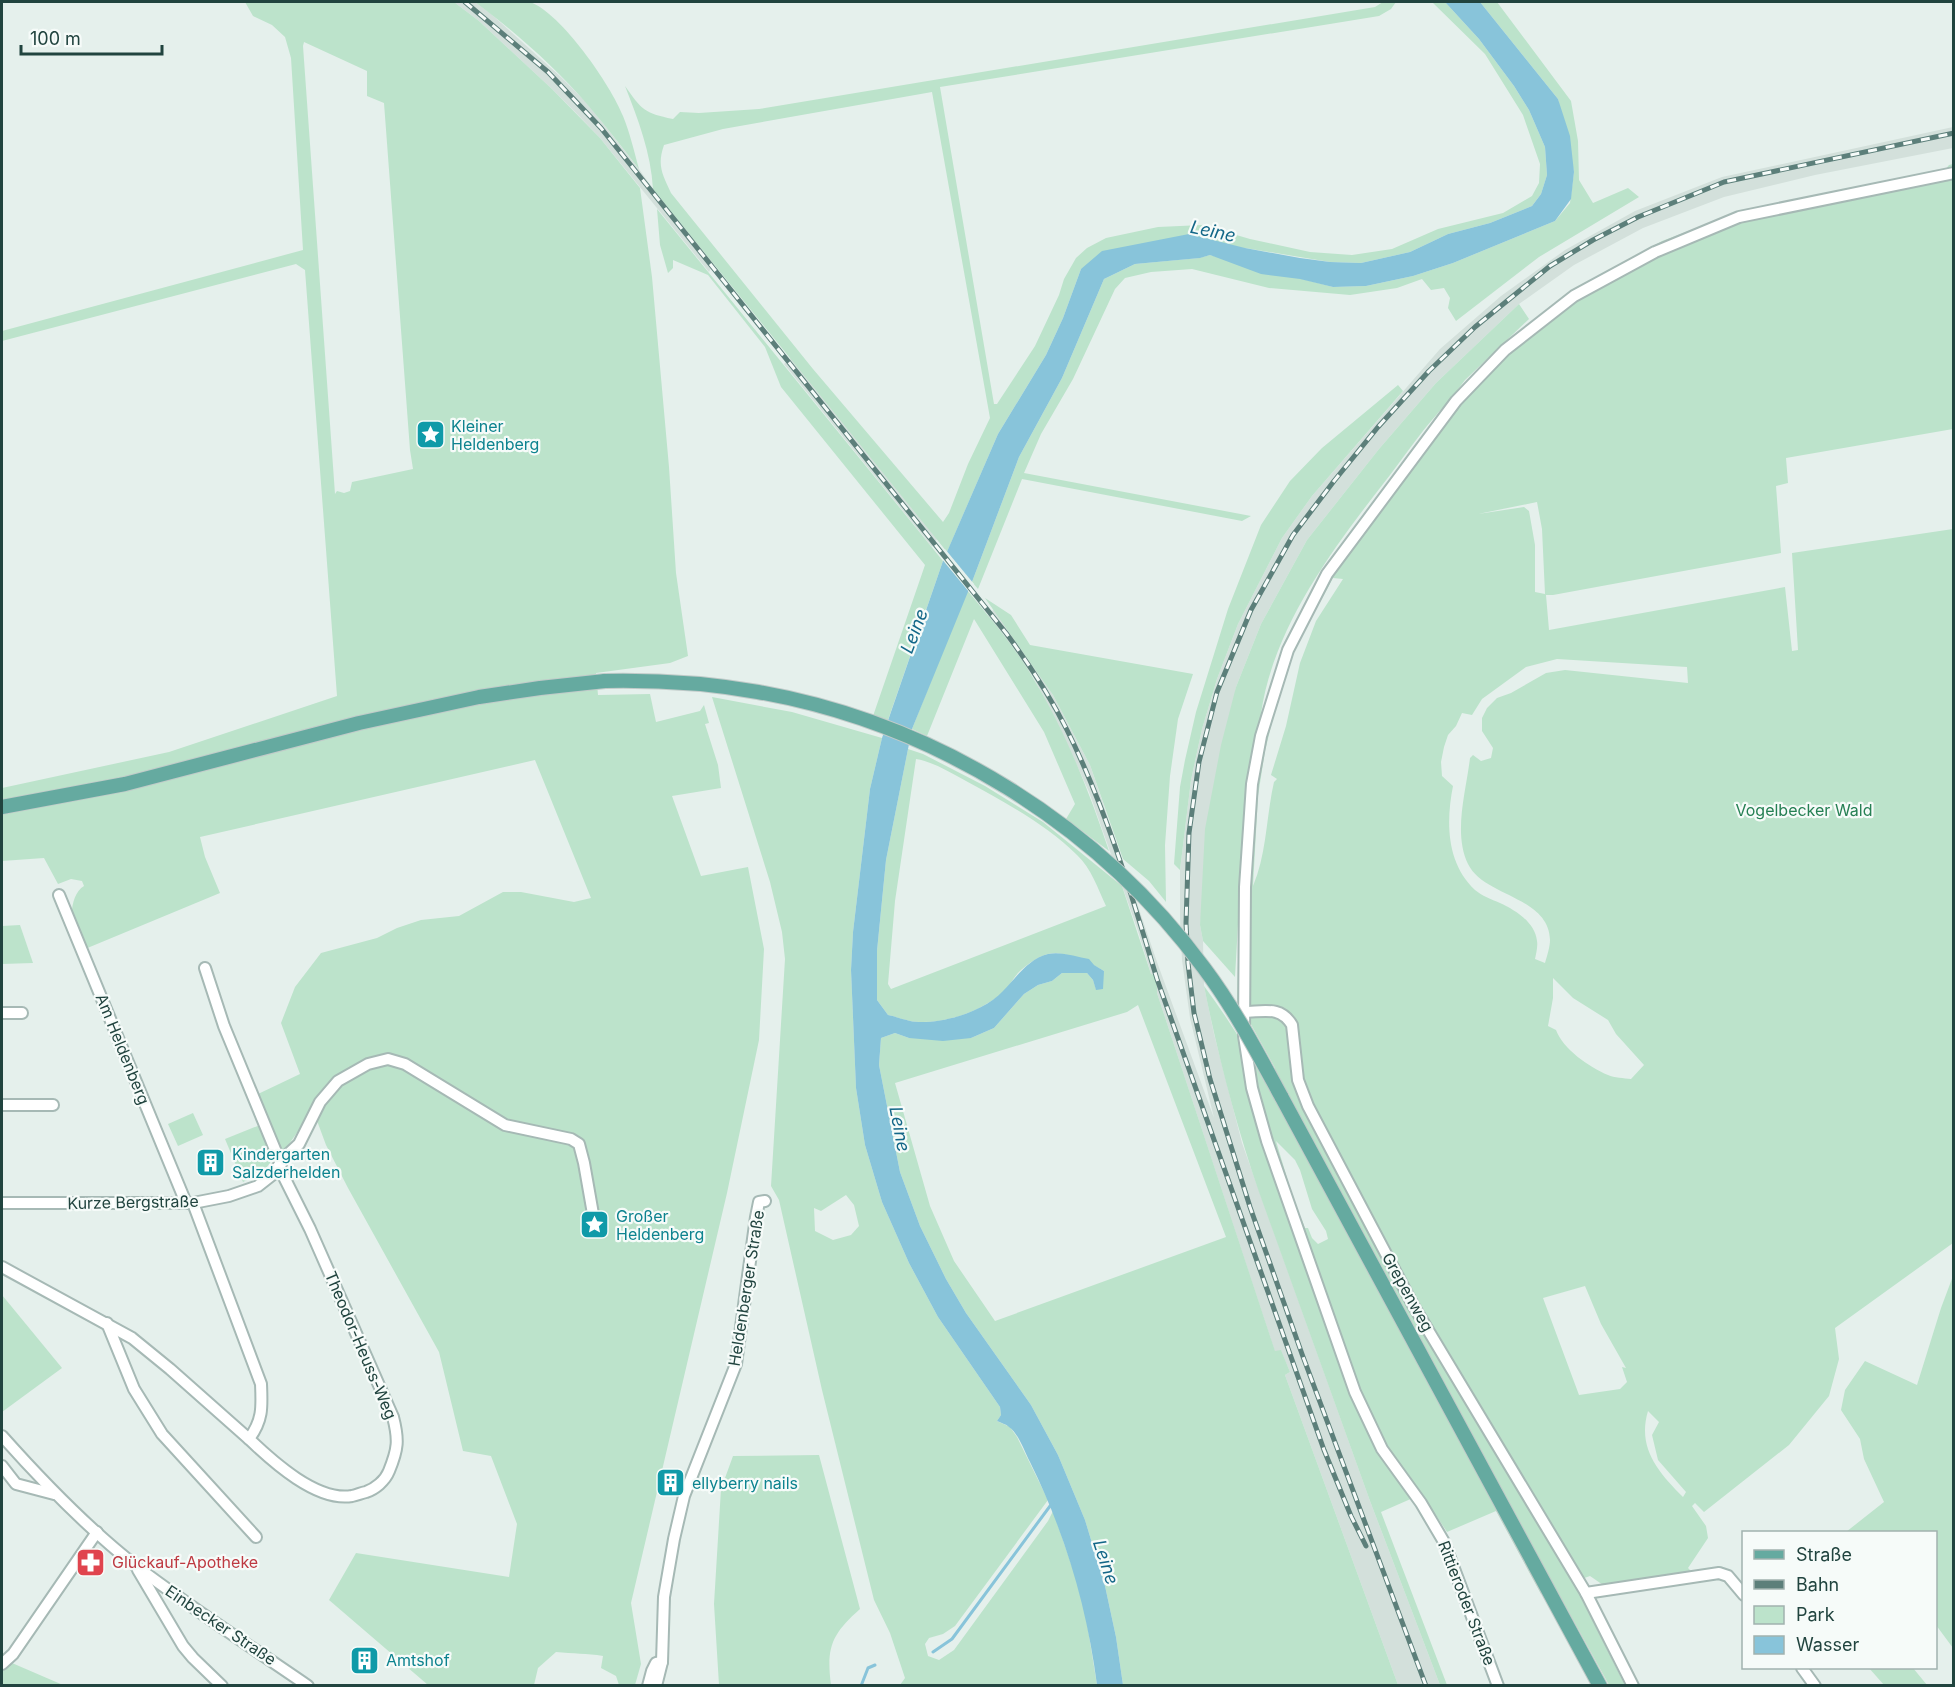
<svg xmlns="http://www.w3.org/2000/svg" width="1955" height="1687" font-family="Inter,sans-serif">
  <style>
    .built { fill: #d3e0db }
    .green { fill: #bce3cb; fill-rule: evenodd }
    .water { fill: #88c4da }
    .pier { fill: #e5f0ec }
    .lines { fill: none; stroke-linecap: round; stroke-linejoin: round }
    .stream { stroke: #88c4da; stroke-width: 3 }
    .minor-casing { stroke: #a6b9b5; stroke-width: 14 }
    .major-casing { stroke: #c1cbc9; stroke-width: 16 }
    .minor { stroke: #fff; stroke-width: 10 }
    .major { stroke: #65aaa0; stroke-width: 14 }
    .rail-casing { stroke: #5c7f7a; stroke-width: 5 }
    .rail { stroke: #f6fbf9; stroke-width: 3; stroke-dasharray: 9; stroke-linecap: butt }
    .major-bridge-casing { stroke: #c1cbc9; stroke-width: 16; stroke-linecap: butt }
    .major-bridge { stroke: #65aaa0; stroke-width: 14 }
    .labels { text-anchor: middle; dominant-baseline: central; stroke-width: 4.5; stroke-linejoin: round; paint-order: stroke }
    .culture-label { font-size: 16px; fill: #0d838f; stroke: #f6fbf9; text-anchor: start }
    .park-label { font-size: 16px; fill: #268054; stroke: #f6fbf9 }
    .street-label { font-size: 16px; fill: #21443f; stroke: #f6fbf9 }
    .health-label { font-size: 16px; fill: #be3a42; stroke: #f6fbf9; text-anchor: start }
    .water-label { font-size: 18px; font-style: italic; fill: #136788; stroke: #f6fbf9 }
  </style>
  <rect width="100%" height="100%" fill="#e5f0ec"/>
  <g class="built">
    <polygon points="454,2 475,2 490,13 561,77 587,103 639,169 653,189 714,263 709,272 600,138 578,115 552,89 479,21"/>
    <polygon points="1953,127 1953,148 1815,175 1724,197 1643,228 1574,265 1519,304 1436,383 1379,449 1307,540 1261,624 1236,687 1200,925 1203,941 1204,986 1214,1034 1242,1143 1370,1501 1440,1685 1398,1685 1285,1375 1290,1372 1281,1351 1275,1352 1157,993 1157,986 1151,974 1138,931 1089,792 1058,724 1033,677 988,616 994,609 1020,646 1053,695 1090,765 1157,962 1214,1118 1190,1018 1182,960 1180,918 1180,870 1191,780 1202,729 1217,679 1238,624 1282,538 1312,496 1440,349 1501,296 1565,250 1635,211 1722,177"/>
    <polygon points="791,358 937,539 932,547 784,364"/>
  </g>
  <g class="green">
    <path d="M245,2H454L479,21L552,89L600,138L640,188L652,277L669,467L676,573L688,656L670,663L596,673L598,695L650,694L656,722L700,711L704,705L709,723L705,724L718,765L721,788L672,796L701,876L748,867L764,949L759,1040L727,1193L631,1603L641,1664L635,1685H619L616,1676L601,1668L603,1656C587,1653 573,1654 556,1652L538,1668L534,1685H428L329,1600L356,1553L509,1577L517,1524L491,1456L463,1451L439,1352L348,1188L326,1145L313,1110L282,1154L258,1094L300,1074L281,1023L295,987L321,953L377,938L397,928L421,920L459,916L503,892H521L574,902L591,898L535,760L200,837L205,857L220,893L85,949C81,939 73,927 72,917C71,906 75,891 84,886L82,881L71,879L58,884L44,858L2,861V788L169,752L337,696L305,270L296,264L2,341V331L303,250L291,58L285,37L272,25L253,16ZM304,42L367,71V96L384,103L410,450L413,469L352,482L350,491L344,493L337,491L335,494L303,46Z"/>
    <path d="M475,2C487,1 520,0 530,2C561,13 611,85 623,116C630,133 634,151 639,169C622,147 605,125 587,104C556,68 513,30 475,2Z"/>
    <path d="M1383,2H1396L1391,9L1379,16L940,87L994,404H997L1035,346L1059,295L1064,279L1076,258L1087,248L1106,238L1158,227L1202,225L1250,239L1310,252L1352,255L1392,249L1438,229L1503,213L1532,196L1539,183L1540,164L1523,115L1485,54L1432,2H1445L1479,39L1514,86L1529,110L1545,147L1547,175L1541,194L1532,206L1490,223L1448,234L1410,252L1361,263L1330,262L1245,248L1081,269L1063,318L1046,355L998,434L947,552L653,189C651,153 638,119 625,86C642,110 644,113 673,119L680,112L699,113L759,109L1375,7ZM932,92L990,418L968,464L949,513L943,522L813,369L671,193C662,174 657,165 664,145L723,129Z"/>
    <polygon points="1480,2 1497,2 1571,101 1578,141 1579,180 1593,203 1628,188 1639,197 1539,257 1456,321 1448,308 1450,298 1444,288 1431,290 1422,279 1397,288 1350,295 1269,288 1192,269 1151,272 1125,278 1115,289 1073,379 1041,434 1024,473 1251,516 1242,521 1022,479 978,589 972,582 1019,457 1062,378 1104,279 1135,264 1199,258 1210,255 1333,287 1366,286 1413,276 1453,263 1555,221 1570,203 1574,172 1558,99"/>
    <path d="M1953,164V429L1786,458L1788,483L1776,486L1781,553L1553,595H1546L1549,630L1785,587L1792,651L1798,650L1792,553L1953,529V1243L1835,1328L1839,1359L1829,1396L1789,1445L1704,1512L1695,1503L1692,1506L1706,1526L1708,1538L1688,1568L1693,1573L1606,1587L1590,1576L1573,1582L1625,1685H1609L1555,1587L1541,1594L1496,1511L1447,1532L1422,1494L1381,1512L1447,1685H1440L1370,1501L1259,1192C1236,1125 1218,1056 1204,986C1226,1016 1247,1048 1264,1081L1275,1068L1237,999L1240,889L1235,977L1203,941L1200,925L1205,829L1221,745L1236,687L1261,624L1307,540L1379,449L1436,383L1519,304L1529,319L1465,380L1450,400L1505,343L1577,289L1662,241L1739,212L1944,171L1949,165ZM1447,403L1324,569L1284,643L1261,714C1273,626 1337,543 1390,475C1408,451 1426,425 1447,403ZM1537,502L1542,529L1545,594L1535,592V545L1529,511L1524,507L1478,514ZM1333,578L1343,579L1316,621L1300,663L1286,726L1271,775L1277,779L1274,782C1266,817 1267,853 1253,886L1258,796L1265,751L1281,685L1293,652ZM1557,659L1687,667L1688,683L1565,670L1546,673L1511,693L1497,698L1487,708L1482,718V731L1493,748L1491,758L1481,761L1473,755L1470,758C1466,792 1453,833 1468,864C1484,897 1549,896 1550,940C1550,947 1547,956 1545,963L1535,959C1536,954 1538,946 1537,941C1535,922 1515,910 1500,903C1491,899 1482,896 1475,890C1446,863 1446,821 1453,786L1442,776L1441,762L1444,747L1448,735L1456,726L1462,713L1472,715L1482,699L1526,667ZM1553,978L1573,998L1608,1020L1616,1034L1644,1065L1631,1079C1624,1078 1614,1078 1608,1075C1589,1067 1563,1049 1556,1030L1548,1026L1553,998ZM1276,1141L1295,1160L1300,1170L1312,1209L1326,1231L1328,1239L1318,1244L1312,1238L1308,1228H1305L1302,1220L1299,1218ZM1585,1286L1601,1324L1626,1368L1622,1367L1627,1382L1620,1389L1579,1395L1543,1298ZM1648,1411L1659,1422L1652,1435L1658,1460L1686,1492L1683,1497C1658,1472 1637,1448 1648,1411Z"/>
    <polygon points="657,209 943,561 888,720 873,716 925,565 781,387 765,347 708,275 673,260 673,268 668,273 660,245"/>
    <polygon points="1398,385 1403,391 1312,496 1282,538 1238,624 1217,679 1202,729 1191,780 1180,870 1174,864 1180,787 1185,760 1196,712 1228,609 1261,525 1290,481 1322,448"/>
    <path d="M967,590C990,618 1015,647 1033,678C1066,732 1089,791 1109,851L1066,819L1075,804L1044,732L974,619L927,736L912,729Z"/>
    <polygon points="985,598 1011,615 1030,645 1193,674 1178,719 1170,776 1165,845 1166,902 1149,881 1123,859 1090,765 1053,695"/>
    <path d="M712,697L792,712L882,738L870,789L853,932L851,970L856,1088L865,1145L882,1202L909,1263L938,1317L1000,1407L1001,1415L997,1421L1010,1427L1017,1437L1048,1500L955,1626L943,1634L929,1638L925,1644L928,1656L939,1660L954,1650L1048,1521L1053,1511L1075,1575L1086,1617L1097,1685H900L905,1678L890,1633L874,1600L822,1390L779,1200L771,1186L785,959L782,932L770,882ZM846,1195L854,1205L859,1226L851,1235L833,1240L815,1231L814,1208L821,1211Z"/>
    <path d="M908,749L923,754L985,786L1043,822L1122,886L1151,974L1154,975L1157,986V993L1275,1351L1281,1350L1290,1372L1285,1375L1398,1685H1123L1116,1637L1105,1586L1085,1520L1058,1455L1031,1405L966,1313L946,1279L920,1226L900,1172L879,1065L881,1038L895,1033L909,1038H971L994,1028L1024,994L1038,985L1052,981L1062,973H1087L1093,980L1096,989L1104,971C1091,963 1063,950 1048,954C1039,956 1028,964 1021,970C1013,977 1009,988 1000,995C978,1012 947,1023 919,1022C909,1022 897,1017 888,1015L877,1000V951L886,860ZM916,759C934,762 951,773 966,781C1004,802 1046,824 1077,855C1091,868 1098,889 1106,906L891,989L888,984L895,901ZM1138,1005L1226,1237L995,1321L954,1261L930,1206L895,1083L1127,1012Z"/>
    <polygon points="20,925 33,963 2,964 2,926"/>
    <polygon points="193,1113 203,1135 178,1146 168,1124"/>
    <polygon points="260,1125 273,1159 263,1172 243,1182 225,1139"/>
    <polygon points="1953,1276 1953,1648 1936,1625 1936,1532 1846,1532 1884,1502 1864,1459 1860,1439 1841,1410 1845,1390 1865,1361 1917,1385 1941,1308"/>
    <polygon points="2,1295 62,1368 2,1412"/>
    <path d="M819,1455L860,1609C832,1634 826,1647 831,1685H719L714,1604L721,1489L733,1456Z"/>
    <polygon points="12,1663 63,1685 2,1686 2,1670"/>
    <polygon points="1869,1668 1913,1668 1927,1685 1884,1685"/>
  </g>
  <path class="water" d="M1445,2H1480L1558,99L1570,136L1574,172L1571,199L1555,221L1453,263L1413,276L1366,286L1333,287L1300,279L1261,274L1210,255L1200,258L1135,264L1104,279L1062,378L1019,457L972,582L912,729L886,860L877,951V1000L888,1015C898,1017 909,1022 919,1022C945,1023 985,1011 1003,991C1017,977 1028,959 1048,954C1061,951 1077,957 1089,959L1094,965L1104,971L1103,989L1096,990L1093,980L1087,973H1062L1052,981L1038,985L1024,994L994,1028L971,1038L943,1041L909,1038L895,1033L881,1038L879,1065L900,1172L920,1226L946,1279L966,1313L1031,1405L1058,1455L1085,1520L1105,1586L1116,1637L1123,1685H1097C1087,1607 1065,1533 1030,1462C1024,1451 1019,1434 1009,1427C1006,1424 1001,1423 997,1421L1001,1415L1000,1407L938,1317L909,1263L882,1202L865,1145L856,1088L851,970L853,932L870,789L882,738L943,561L998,434L1046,355L1063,318L1081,269L1102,251L1189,234L1245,248L1300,258L1330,262L1361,263L1410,252L1448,234L1490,223L1532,206L1541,194L1547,175L1545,147L1529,110L1514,86L1479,39Z"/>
  <polygon class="pier" points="945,549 974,584 969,592 941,558"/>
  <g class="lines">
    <g class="stream">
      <polyline points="933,1652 952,1639 1053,1502"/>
      <polyline points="861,1686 868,1668 875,1665"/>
    </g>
    <defs>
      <g id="minor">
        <polyline points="59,895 186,1203"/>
        <polyline points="205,968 224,1026 281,1164"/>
        <path d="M1243,1012C1263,1012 1280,1005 1292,1025L1298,1080L1308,1106L1413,1305L1586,1593L1633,1686"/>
        <polyline points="2,1013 22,1013"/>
        <polyline points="2,1105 53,1105"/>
        <polyline points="2,1203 193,1203 229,1196 258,1186 272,1175 285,1157 299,1144 320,1102 338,1081 368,1064 388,1059 405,1064 505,1125 571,1139 579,1144 584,1163 593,1214"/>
        <path d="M193,1203L261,1384C262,1407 263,1420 249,1439C273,1462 317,1502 352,1496C357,1495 361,1493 366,1492C375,1489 385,1481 389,1471C398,1449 399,1440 393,1417L310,1229L283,1175L278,1169"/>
        <polyline points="2,1267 132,1338 170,1369 249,1439"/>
        <polyline points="107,1323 134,1389 162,1434 256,1537"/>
        <path d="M2,1436C43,1482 86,1527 136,1566C191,1608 250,1646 308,1686"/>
        <polyline points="2,1466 16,1484 54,1494"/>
        <polyline points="138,1570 183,1646 193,1658 222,1686"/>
        <polyline points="1586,1593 1719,1573 1728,1576 1744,1595"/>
        <polyline points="2,1664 13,1654 97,1532"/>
        <polyline points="1802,1668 1815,1686"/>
        <polyline points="648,1686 652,1671 656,1663 662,1662"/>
        <polyline points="656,1686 662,1662 664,1597 674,1539 684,1496 736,1364 756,1217 759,1202 765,1201"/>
        <polyline points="1498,1686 1444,1542 1421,1503 1382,1449 1355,1392 1267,1141 1252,1088 1244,1036 1245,887 1252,784 1261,736 1288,650 1327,574 1456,401 1505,350 1574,296 1655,252 1739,217 1954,173"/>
      </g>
      <g id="major">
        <polyline points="2,807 125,784 359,723 479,697 540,688 605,681"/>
        <polyline points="1281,1096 1600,1686"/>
      </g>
    </defs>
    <use href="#minor" class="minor-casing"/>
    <use href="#major" class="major-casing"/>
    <use href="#minor" class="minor"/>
    <use href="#major" class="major"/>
    <defs>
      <g id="rail">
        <path d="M465,2L548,72L601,128L1006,633C1029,664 1050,696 1067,730C1106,808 1132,896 1157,979L1324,1450L1351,1516L1366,1546"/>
        <polyline points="1426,1686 1302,1354 1250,1207 1210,1079 1194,1013 1188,963 1186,923 1189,833 1199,762 1217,692 1251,610 1293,535 1334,481 1378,427 1429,371 1475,327 1550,266 1593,240 1638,217 1724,182 1954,133"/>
      </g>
    </defs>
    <use href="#rail" class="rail-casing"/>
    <use href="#rail" class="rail"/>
    <defs>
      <path id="major-bridge" d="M605,681C656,680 707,683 758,692C934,723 1098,824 1204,968C1234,1008 1257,1052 1281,1096"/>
    </defs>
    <use href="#major-bridge" class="major-bridge-casing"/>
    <use href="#major-bridge" class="major-bridge"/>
  </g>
  <defs>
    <symbol id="sight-square" viewBox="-11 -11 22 22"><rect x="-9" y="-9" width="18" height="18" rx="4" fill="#0f9aa8" stroke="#f6fbf9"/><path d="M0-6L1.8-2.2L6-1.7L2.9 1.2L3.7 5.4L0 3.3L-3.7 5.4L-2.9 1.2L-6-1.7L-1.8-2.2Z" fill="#fff"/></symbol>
    <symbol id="building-square" viewBox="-11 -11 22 22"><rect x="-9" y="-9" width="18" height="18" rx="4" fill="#0f9aa8" stroke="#f6fbf9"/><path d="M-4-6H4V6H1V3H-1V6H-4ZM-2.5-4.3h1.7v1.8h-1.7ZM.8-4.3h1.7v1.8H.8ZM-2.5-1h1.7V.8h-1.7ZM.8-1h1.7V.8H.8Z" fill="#fff"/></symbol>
    <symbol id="pharmacy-square" viewBox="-11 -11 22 22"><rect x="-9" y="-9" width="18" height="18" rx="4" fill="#e0444e" stroke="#f6fbf9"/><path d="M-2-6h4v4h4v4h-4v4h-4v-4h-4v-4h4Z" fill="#fff"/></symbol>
  </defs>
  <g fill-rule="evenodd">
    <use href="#sight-square" x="414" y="418" width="33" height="33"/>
    <use href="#building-square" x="194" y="1146" width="33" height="33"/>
    <use href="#sight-square" x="578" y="1208" width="33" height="33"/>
    <use href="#building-square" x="654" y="1466" width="33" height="33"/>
    <use href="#pharmacy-square" x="74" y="1546" width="33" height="33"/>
    <use href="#building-square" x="348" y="1644" width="33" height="33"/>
  </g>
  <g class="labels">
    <g class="culture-label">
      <text x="451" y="426">Kleiner<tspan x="451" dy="18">Heldenberg</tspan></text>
      <text x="232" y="1154">Kindergarten<tspan x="232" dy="18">Salzderhelden</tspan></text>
      <text x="616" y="1216">Großer<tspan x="616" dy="18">Heldenberg</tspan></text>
      <text x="692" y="1483">ellyberry nails</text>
      <text x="386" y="1660">Amtshof</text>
    </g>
    <g class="park-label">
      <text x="1804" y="810">Vogelbecker Wald</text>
    </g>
    <g class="street-label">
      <text transform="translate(123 1049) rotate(68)">Am Heldenberg</text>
      <text transform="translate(133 1202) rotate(-1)">Kurze Bergstraße</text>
      <text transform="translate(746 1288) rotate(-81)">Heldenberger Straße</text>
      <text transform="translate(1408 1292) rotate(61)">Grepenweg</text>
      <text transform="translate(361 1345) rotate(67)">Theodor-Heuss-Weg</text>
      <text transform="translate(1467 1603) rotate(69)">Rittieroder Straße</text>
      <text transform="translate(221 1625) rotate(34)">Einbecker Straße</text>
    </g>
    <g class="health-label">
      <text x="112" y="1562">Glückauf-Apotheke</text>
    </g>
    <g class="water-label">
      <text transform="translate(1213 231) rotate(12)">Leine</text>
      <text transform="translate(914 631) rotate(-69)">Leine</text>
      <text transform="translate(900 1129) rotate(79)">Leine</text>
      <text transform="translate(1106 1562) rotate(72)">Leine</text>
    </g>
  </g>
  <rect width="1955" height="1687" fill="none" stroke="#21443f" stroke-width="6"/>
  <rect x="1742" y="1531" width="195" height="138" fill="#f6fbf9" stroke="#a1b2af" stroke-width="1.5"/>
  <rect x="1754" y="1550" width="30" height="9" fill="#65aaa0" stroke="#a1b2af" stroke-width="1.5"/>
  <text x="1796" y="1561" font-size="18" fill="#21443f">Straße</text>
  <rect x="1754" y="1580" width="30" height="9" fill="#5c7f7a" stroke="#a1b2af" stroke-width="1.5"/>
  <text x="1796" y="1591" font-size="18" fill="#21443f">Bahn</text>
  <rect x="1754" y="1606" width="30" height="18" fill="#bce3cb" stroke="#a1b2af" stroke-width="1.5"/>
  <text x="1796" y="1621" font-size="18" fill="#21443f">Park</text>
  <rect x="1754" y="1636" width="30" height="18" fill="#88c4da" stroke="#a1b2af" stroke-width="1.5"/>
  <text x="1796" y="1651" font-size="18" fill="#21443f">Wasser</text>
  <path d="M21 45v9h141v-9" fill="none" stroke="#21443f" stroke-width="3"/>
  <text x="30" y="45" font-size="18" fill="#21443f" stroke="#f6fbf9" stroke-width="4.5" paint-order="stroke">100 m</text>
</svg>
